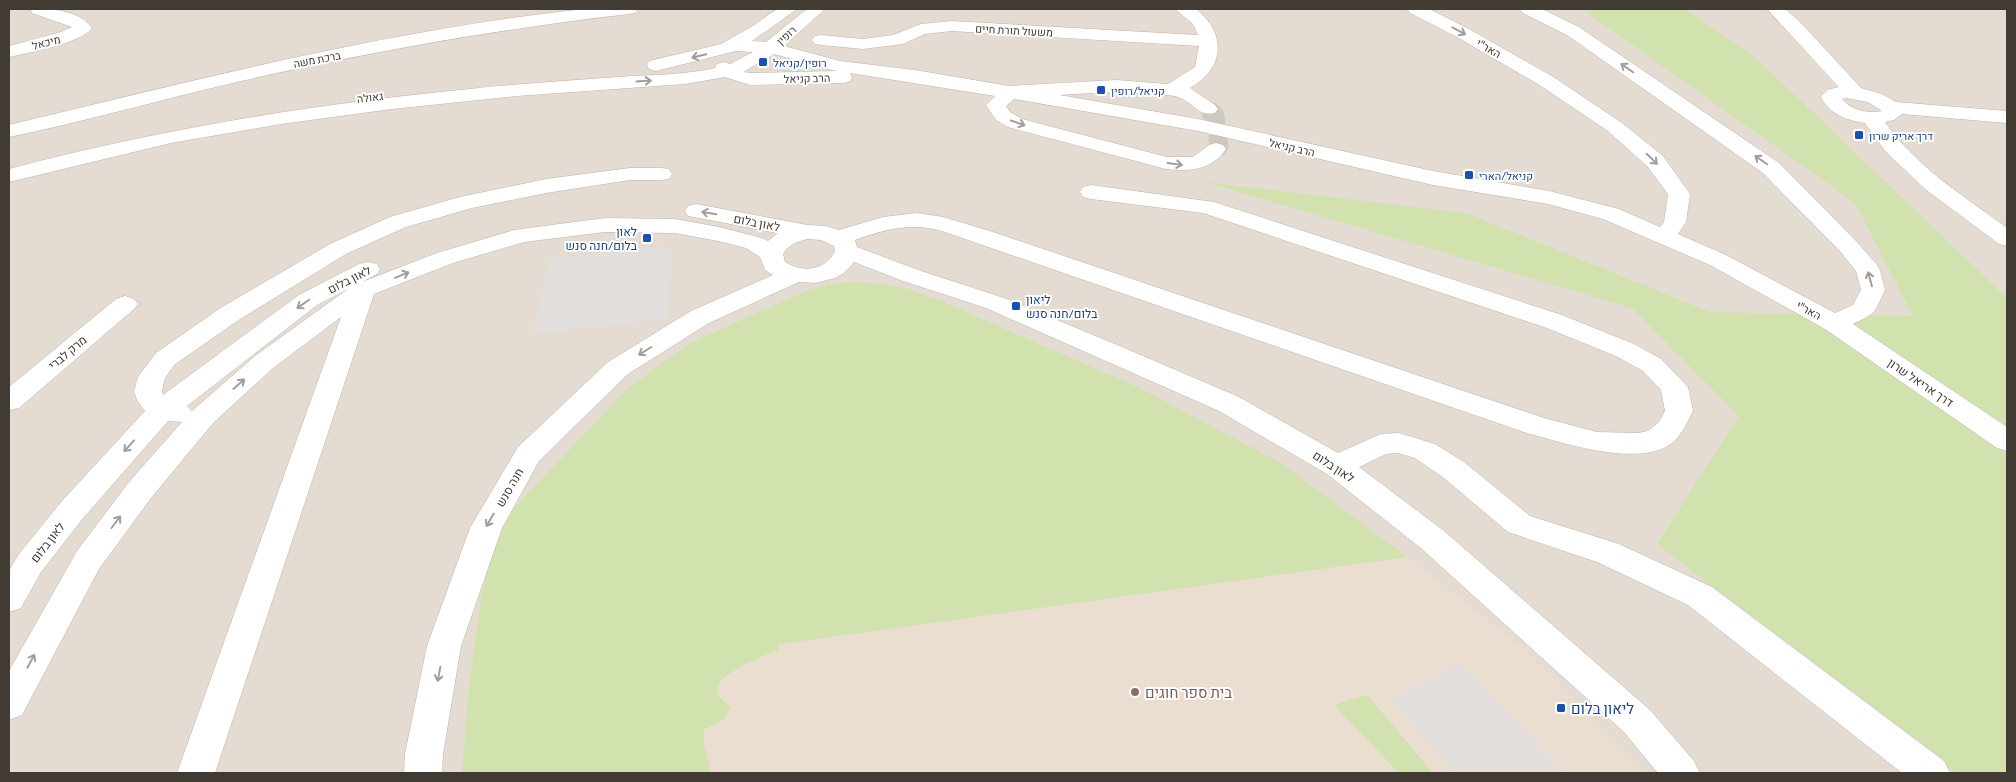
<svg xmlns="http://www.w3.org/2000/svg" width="2016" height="782" font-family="Commissioner,Heebo,sans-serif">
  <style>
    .residential { fill: #e4dcd2 }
    .education { fill: #e9decf }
    .green { fill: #d1e2af }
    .parking { fill: #e1dedc }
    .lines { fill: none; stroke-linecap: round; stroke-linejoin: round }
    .minor-tunnel { stroke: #cdc8c1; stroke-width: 19; stroke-dasharray: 19 9; stroke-linecap: butt }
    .minor-casing { stroke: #beb4aa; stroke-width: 1 }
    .minor { fill: #fff; fill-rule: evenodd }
    .oneway { stroke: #a09d9a }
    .transit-dot { fill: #1a4fb4; stroke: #fff; stroke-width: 2 }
    .education-dot { fill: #8d6e63; stroke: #fff; stroke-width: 2 }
    .labels { text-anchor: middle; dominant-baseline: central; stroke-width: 4; stroke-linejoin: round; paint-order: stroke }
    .far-street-label { font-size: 11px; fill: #423b34; stroke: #fff }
    .far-transit-label { font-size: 11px; fill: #164399; stroke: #fff; text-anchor: start }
    .street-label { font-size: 12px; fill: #423b34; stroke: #fff }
    .transit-label { font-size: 12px; fill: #164399; stroke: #fff; text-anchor: end }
    .near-education-label { font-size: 15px; fill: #785e54; stroke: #fff; text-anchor: start }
    .near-transit-label { font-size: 15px; fill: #164399; stroke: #fff; text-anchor: start }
  </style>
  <rect width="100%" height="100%" fill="#f0ebe4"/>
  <rect class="residential" x="9" y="9" width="1998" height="764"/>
  <polygon class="education" points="1407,557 1519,644 1647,773 711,773 704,745 704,655"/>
  <g class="green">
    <polygon points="1582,9 1686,9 1757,59 2007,298 2007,773 1956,773 1657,544 1739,416 1632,308 1205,182 1466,213 1710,312 1913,316 1855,203"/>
    <path d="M862,282L902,287L939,300L1138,387L1281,463L1407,557L779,644L778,650C764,656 715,673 717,692C717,697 729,704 731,709L723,720L703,730L704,745L711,773H462L469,687L481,598L499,524L628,388L690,343L792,297L818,287L842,283Z"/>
    <polygon points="1367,695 1433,773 1399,773 1334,705"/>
  </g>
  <g class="parking">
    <polygon points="672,246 667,319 533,334 549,258"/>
    <polygon points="1459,663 1560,768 1564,773 1454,773 1391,699"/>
  </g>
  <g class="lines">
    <polyline class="minor-tunnel" points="1208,109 1215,116 1219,146 1216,149"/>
    <defs>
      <g id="minor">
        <path d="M30,9C50,9 79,9 92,28C82,43 27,53 9,57V46L61,32L72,27L32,13Z"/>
        <path d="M584,9H638L635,13L629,14C498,29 369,52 241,81C163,99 87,121 9,137V125C199,79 390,30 584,9Z"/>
        <path d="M777,9H797L752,41L766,42L807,9H825L784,46L840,61L915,70L1009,86L1116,80L1168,84L1195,67L1199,46L952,31L925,34L903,44L863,49L821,45L815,44L812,40L815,36L821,35L863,39L893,35L921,24L952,21L1198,35L1193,24L1175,9H1196C1227,33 1225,69 1190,88L1215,105L1218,109L1215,113C1198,117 1193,102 1178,97C1173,95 1165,95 1159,95C1126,90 1092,93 1059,95L1198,119L1433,171L1549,191L1619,209L1660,227L1664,222L1668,194L1647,166L1608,131L1541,86L1457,37L1410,13L1407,9H1429L1469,29L1555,78L1622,123L1663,156L1690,194L1686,222L1678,234L1726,255L1835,313L1853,305L1861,290L1856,271L1840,251L1763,173L1567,35L1523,13L1520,9H1542L1579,27L1779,163L1856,241L1877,265L1880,270L1885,290C1874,313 1877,313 1853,324L2007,427V451L1997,448L1825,329L1710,265L1603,219L1548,204L1433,185L1198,131L1014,99L1006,106L1010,112L1022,119L1167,157H1193L1209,145L1216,143L1223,145L1226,149C1212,170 1190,172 1166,169L1008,127L996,120L986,105L995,96L850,73L852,77L850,81L843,83L750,85L725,77L685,84L517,96L392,109L281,124L171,143L9,182V169C160,129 314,104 470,89C524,83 578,80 632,76C658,75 685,74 711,69L715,68L717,64L724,62L730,64L753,52L736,51L656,71L649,69L647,65L649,61L721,44L751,27ZM774,54L832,70L838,71L750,73L743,72Z"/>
        <path d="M1767,9H1785L1801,23L1861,88L1882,94L1896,102L2007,111V123L1902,114L1894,120L1885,122C1916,167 1964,196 2007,228V246L1999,244L1925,189L1885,151L1865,123C1847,120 1830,115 1821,97L1827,90L1839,87ZM1846,98L1868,102L1882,111C1868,114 1851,110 1842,99Z"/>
        <path d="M630,168H661L669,169L672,174L669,179L661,180H630L546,193L472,208L406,227L346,254L237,321L174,365L165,378L162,391L163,395L299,295L359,264L368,262L377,264L380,269L377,274L362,282L437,253L514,230L605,218L675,219L719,227L762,238L768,241L778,233L688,216L685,211L688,206L696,204L808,225L826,226L839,230L883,217L917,213L943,217L993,232L1544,418L1597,432L1638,433L1648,431L1659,422L1665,411L1661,390L1643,371L1616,356L1544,327L1203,213L1091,199L1083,197L1080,192L1083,187L1091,185L1214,202L1562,315L1634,344L1661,359L1688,387L1693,411C1686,424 1680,440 1666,447C1631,465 1563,443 1527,433L942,231C912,222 883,230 855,240L857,247L921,271L1004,298L1122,347L1239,397L1338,453L1381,434L1399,433L1435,444L1464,462L1530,516L1619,544L1712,587L1944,761L1950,773H1902L1688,605L1597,562L1508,532L1444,478L1415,458L1398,453L1386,454L1359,467L1444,531L1650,710L1694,761L1700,773H1658L1624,732L1422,549L1327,474L1219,411L986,308L903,281L854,262L844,273L835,278L815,283L799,282L709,323L628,374L539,461L502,528L461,646L443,754L442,773H404L405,754L427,646L470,528L518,447L608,362L691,311L773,275L765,270L760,257L746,248L718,241L675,233L605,232L524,242L453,263L374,294L215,773H177L341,317L273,368L213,423L151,498L99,569L22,715L9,720V671L77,551L129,482L182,422L168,421L84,517L41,572L21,608L9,612V571L19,554L62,501L145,411L137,400L134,391L138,377L156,353L219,309L330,244L390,217L460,197L546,179ZM808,239L821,240L834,246L835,251C826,271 802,273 785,262L783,254C788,245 798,241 808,239ZM348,289L255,356L192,411L187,406L317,305Z"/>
        <polygon points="125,296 134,299 138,304 134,309 19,408 9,410 9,387 116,299"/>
      </g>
    </defs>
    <use href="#minor" class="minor-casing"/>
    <use href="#minor" class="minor"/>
  </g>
  <defs><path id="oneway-shaft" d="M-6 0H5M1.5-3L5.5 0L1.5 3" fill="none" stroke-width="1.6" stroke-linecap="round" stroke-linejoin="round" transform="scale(1.25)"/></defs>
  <g class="oneway">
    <use href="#oneway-shaft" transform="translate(1459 31) rotate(28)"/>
    <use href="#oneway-shaft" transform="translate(699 56) rotate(166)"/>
    <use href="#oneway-shaft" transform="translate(1627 68) rotate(-145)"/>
    <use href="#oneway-shaft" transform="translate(644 81) rotate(-4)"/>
    <use href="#oneway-shaft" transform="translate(1018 123) rotate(19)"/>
    <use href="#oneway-shaft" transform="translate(1652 159) rotate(44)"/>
    <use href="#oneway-shaft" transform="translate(1761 160) rotate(-145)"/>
    <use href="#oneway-shaft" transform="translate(1175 164) rotate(8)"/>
    <use href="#oneway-shaft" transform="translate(709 213) rotate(-170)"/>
    <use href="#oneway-shaft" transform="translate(402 275) rotate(-22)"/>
    <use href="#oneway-shaft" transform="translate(1870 279) rotate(-105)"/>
    <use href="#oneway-shaft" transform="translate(303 304) rotate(145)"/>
    <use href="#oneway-shaft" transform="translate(645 351) rotate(148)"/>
    <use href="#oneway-shaft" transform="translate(239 384) rotate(-41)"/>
    <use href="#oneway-shaft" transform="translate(129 446) rotate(132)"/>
    <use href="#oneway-shaft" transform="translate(490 520) rotate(120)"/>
    <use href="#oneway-shaft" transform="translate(116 522) rotate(-53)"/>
    <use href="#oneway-shaft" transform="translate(31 661) rotate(-62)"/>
    <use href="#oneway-shaft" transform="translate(439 674) rotate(101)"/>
  </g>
  <g class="transit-dot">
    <rect x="758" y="57" width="10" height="10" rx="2.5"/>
    <rect x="1096" y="85" width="10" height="10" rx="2.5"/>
    <rect x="1854" y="130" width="10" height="10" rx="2.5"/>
    <rect x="1464" y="170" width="10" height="10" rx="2.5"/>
    <rect x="642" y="233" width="10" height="10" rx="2.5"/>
    <rect x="1011" y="301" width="10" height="10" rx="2.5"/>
    <rect x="1556" y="703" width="10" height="10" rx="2.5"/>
  </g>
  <circle class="education-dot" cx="1135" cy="692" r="5"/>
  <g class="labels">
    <g class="far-street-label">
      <text transform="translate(1014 30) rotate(3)">משעול תורת חיים</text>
      <text transform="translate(786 35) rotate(-43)">רופין</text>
      <text transform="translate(46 42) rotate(-15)">מיכאל</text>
      <text transform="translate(1489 48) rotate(30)">האר"י</text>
      <text transform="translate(317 59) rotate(-11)">ברכת משה</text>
      <text transform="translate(807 78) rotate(-2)">הרב קניאל</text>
      <text transform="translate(370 97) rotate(-7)">גאולה</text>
      <text transform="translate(1292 147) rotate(13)">הרב קניאל</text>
      <text transform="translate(1809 310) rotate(28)">האר"י</text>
    </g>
    <g class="far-transit-label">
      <text x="773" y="62">רופין/קניאל</text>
      <text x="1111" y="90">קניאל/רופין</text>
      <text x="1869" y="135">דרך אריק שרון</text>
      <text x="1479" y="175">קניאל/הארי</text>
    </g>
    <g class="street-label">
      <text transform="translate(757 222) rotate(11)">לאון בלום</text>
      <text transform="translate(349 279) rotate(-27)">לאון בלום</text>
      <text transform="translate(67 352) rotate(-40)">מרק לברי</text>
      <text transform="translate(1921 382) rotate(34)">דרך אריאל שרון</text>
      <text transform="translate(1334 466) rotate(33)">לאון בלום</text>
      <text transform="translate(509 487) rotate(-60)">חנה סנש</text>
      <text transform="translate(47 542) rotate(-52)">לאון בלום</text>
    </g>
    <g class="transit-label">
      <text x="637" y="231">לאון<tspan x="637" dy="14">בלום/חנה סנש</tspan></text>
      <text x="1026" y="299" text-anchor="start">ליאון<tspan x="1026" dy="14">בלום/חנה סנש</tspan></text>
    </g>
    <g class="near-education-label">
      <text x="1145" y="692">בית ספר חוגים</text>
    </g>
    <g class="near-transit-label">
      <text x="1571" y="708">ליאון בלום</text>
    </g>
  </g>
  <rect width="2016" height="782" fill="none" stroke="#423b34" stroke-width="20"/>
</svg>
